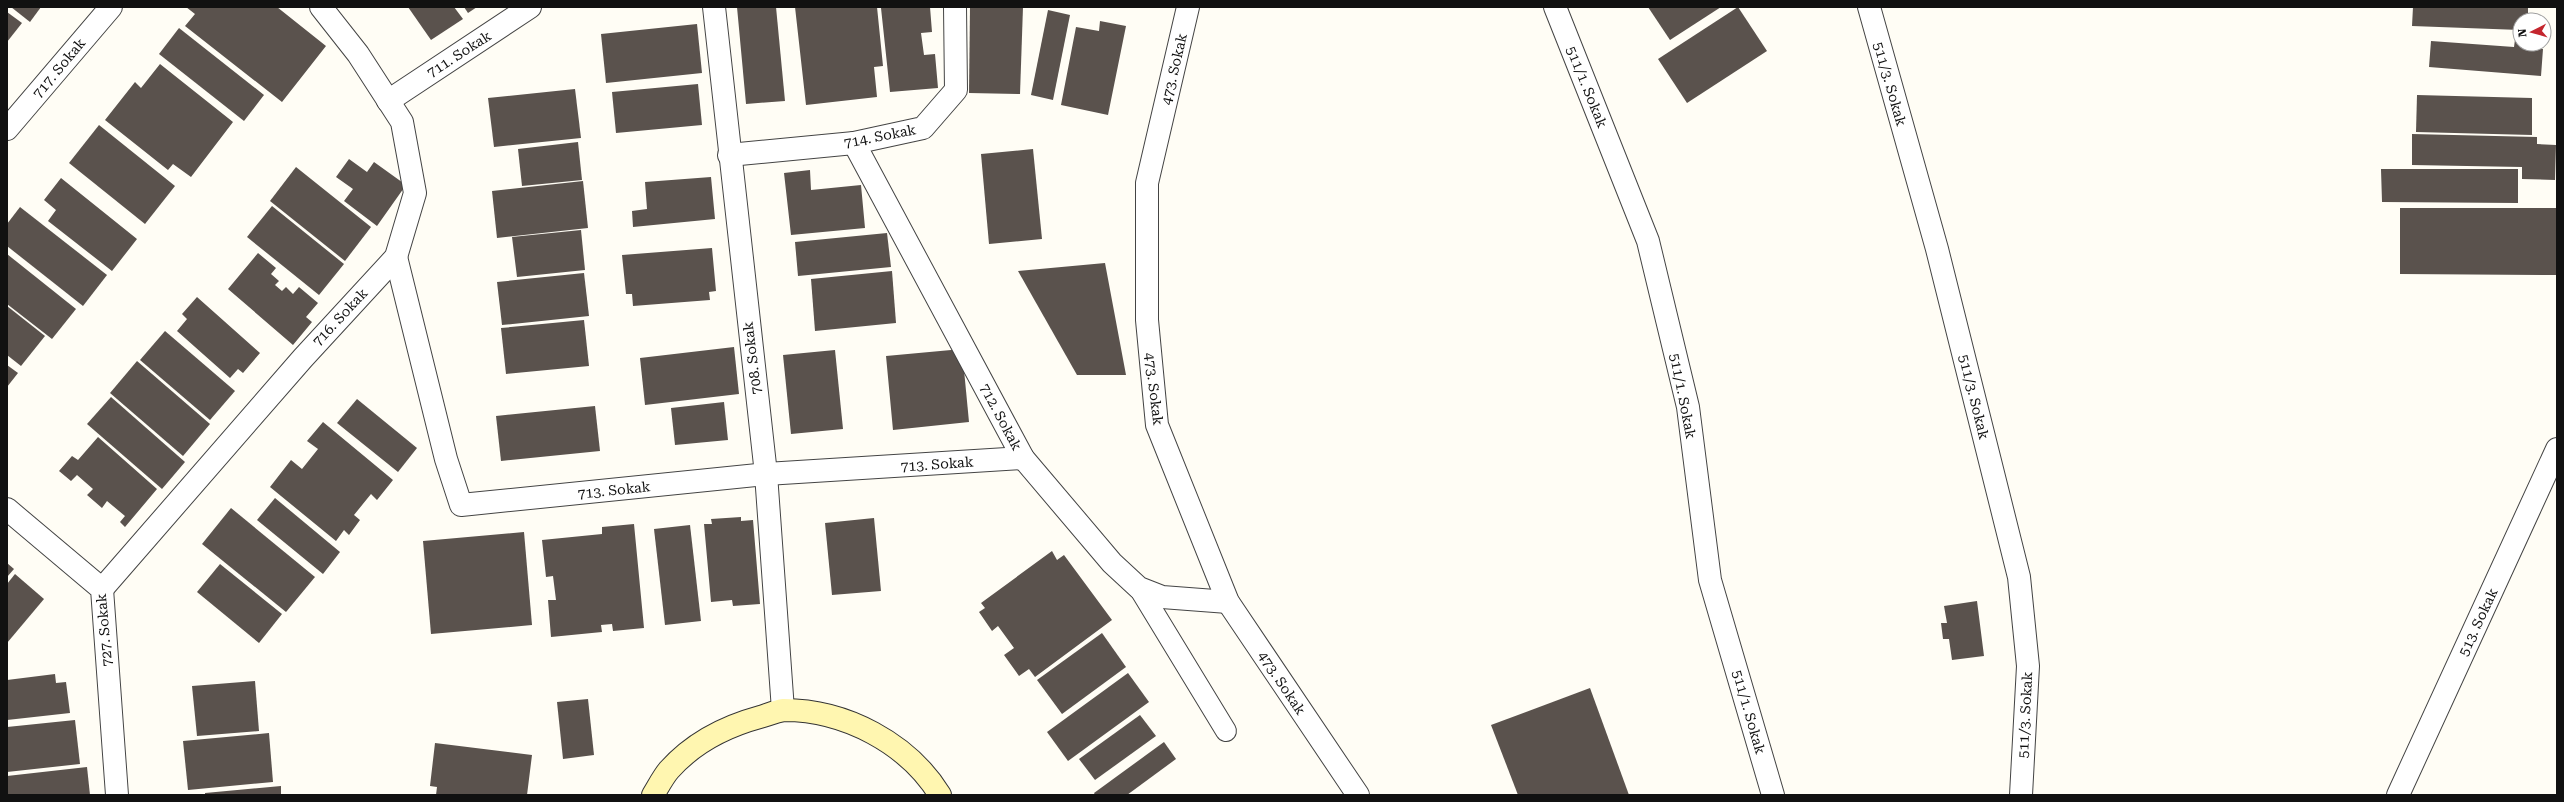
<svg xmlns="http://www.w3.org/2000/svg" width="2564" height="802" font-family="'Roboto Serif',serif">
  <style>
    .building { fill: #5a524d }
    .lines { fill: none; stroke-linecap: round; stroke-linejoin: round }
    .service-casing { stroke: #444; stroke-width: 22 }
    .minor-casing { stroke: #444; stroke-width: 24 }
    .tertiary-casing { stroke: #444; stroke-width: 24 }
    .secondary-casing { stroke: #333; stroke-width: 24 }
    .service { stroke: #fff; stroke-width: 20 }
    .minor { stroke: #fff; stroke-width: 22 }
    .tertiary { stroke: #fff; stroke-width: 22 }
    .secondary { stroke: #fff6b0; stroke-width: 22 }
    .labels { text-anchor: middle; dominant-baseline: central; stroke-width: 4; stroke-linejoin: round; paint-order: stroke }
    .street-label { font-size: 14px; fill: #111; stroke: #fff }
  </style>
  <rect width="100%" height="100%" fill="#fffdf5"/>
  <g class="building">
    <polygon points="11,7 41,7 30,22"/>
    <polygon points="186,7 277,7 326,46 282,102 185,26 195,14"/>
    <polygon points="408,7 454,7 463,19 431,40"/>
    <polygon points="464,7 477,7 468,13"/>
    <polygon points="737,7 776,7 785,101 746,104"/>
    <polygon points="795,7 877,7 883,66 874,67 877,97 806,105"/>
    <polygon points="930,7 932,32 921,33 924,55 935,54 938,88 890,92 881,8"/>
    <polygon points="970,7 1023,7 1020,94 969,93"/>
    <polygon points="1648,7 1721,7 1670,40"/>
    <polygon points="1738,7 1767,51 1687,103 1658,59"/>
    <polygon points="2413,7 2528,7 2528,20 2520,20 2520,30 2412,26"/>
    <polygon points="1048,10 1070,15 1053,100 1031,95"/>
    <polygon points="7,12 22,23 7,42"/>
    <polygon points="1100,21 1126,26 1108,115 1061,105 1076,27 1099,31"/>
    <polygon points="697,24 702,73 606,83 601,34"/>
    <polygon points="179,28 264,95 244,121 159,54"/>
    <polygon points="2516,32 2520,32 2520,44 2534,44 2533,49 2543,49 2541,76 2429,67 2431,41 2514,47"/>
    <polygon points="160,64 233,122 191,177 173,164 168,170 105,120 135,82 141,88"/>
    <polygon points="698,84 702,125 616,133 612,92"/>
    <polygon points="575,89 581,138 494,147 488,98"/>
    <polygon points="2417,95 2532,98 2532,135 2416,132"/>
    <polygon points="99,125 175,186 145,224 69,163"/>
    <polygon points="2412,134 2537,137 2537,144 2556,145 2555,180 2522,179 2522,167 2412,165"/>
    <polygon points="578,142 582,180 522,186 518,149"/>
    <polygon points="1033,149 1042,239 989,244 981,154"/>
    <polygon points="349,159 367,172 374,162 406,185 377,226 344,201 353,189 336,177"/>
    <polygon points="296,167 371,227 345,261 270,201"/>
    <polygon points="2381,169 2518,169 2518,203 2382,202"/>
    <polygon points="810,170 811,190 861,185 865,228 791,235 784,173"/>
    <polygon points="711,177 715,219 633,227 632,211 647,209 645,182"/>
    <polygon points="61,178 137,239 112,271 48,221 56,210 44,200"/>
    <polygon points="583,181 588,228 497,238 492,191"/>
    <polygon points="272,206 344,264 319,295 247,237"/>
    <polygon points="20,207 107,275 83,306 7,246 7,224"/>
    <polygon points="2400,208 2557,208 2557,275 2400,274"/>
    <polygon points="581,230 585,270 517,277 512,237"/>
    <polygon points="887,233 891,267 798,276 795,242"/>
    <polygon points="712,248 716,291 709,292 710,300 633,306 632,294 626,294 622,255"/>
    <polygon points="258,253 276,268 271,274 279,281 275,285 282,291 286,287 293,294 299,287 318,303 306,317 312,322 293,345 228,289"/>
    <polygon points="7,254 76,309 52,339 7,304"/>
    <polygon points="1105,263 1126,375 1077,375 1018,271"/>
    <polygon points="892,271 896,323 815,331 811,279"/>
    <polygon points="584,273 589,316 502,325 497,282"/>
    <polygon points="197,297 260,353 243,373 238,369 230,378 177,331 187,319 182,314"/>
    <polygon points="7,306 45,336 21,366 7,355"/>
    <polygon points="584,320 589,366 506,374 501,328"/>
    <polygon points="165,331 235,391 210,420 140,360"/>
    <polygon points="734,347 739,394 645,405 640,358"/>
    <polygon points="962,349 969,422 893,430 886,356"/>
    <polygon points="835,350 843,429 791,434 783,355"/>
    <polygon points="137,361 210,424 183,456 110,393"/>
    <polygon points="7,365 18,373 7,387"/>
    <polygon points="111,397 185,462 162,489 87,424"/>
    <polygon points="357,399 417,448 398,472 337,423"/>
    <polygon points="724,402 728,440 675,445 671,408"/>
    <polygon points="595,406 600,451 501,461 496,416"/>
    <polygon points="323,422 393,480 377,500 371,494 354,515 360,520 349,535 344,530 336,541 270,487 291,460 302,469 318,449 307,441"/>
    <polygon points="98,437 157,489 125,527 120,522 125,516 107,501 102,508 87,495 93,489 77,475 71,481 59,471 72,456 78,460"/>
    <polygon points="275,498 340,552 323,574 257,520"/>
    <polygon points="231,508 315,577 286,612 202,544"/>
    <polygon points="741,517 741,521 753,520 760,604 733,606 732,600 711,602 704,524 712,524 711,519"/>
    <polygon points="874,518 881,591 832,595 825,523"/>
    <polygon points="634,524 644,628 613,631 612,624 601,625 602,632 551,637 548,600 556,600 553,576 546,577 542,540 602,534 602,527"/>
    <polygon points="690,525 701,621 665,625 654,529"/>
    <polygon points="524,532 532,625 431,634 423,541"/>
    <polygon points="1052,551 1057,560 1064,555 1112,620 1035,677 1029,669 1019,676 1004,655 1014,648 998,626 992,631 979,612 985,608 981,603"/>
    <polygon points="7,563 14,569 7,577"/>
    <polygon points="220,564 282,614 259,643 197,592"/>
    <polygon points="15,574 44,599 7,643 7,584"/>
    <polygon points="1977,601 1984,656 1952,660 1949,639 1943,639 1941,623 1947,623 1944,606"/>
    <polygon points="1102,633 1126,667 1062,714 1037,680"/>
    <polygon points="1128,673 1149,702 1068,761 1047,732"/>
    <polygon points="55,674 56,683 66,682 70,713 7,720 7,680"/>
    <polygon points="255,681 259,731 197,736 192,686"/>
    <polygon points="1590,688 1629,795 1518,795 1491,725"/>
    <polygon points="588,699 594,755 563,759 557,702"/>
    <polygon points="1140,715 1156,736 1095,780 1079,759"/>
    <polygon points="75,720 80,764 7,772 7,727"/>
    <polygon points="269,733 273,782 188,790 183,741"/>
    <polygon points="1164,742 1176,759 1127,795 1095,795 1094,793"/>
    <polygon points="435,743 532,755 527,795 436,795 437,787 430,786"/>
    <polygon points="87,767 90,795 7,795 7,776"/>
    <polygon points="281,786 281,795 205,795 205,793"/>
  </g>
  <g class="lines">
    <defs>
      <polyline id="service" points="1139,588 1226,731"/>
      <g id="minor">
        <polyline points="714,7 766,474 783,710"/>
        <polyline points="1188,7 1147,183 1147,320 1157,425 1228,602 1358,795"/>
        <polyline points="1555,7 1648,241 1688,407 1710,580 1773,795"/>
        <polyline points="1869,7 1937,249 2019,577 2028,666 2021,795"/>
        <polyline points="388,101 530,7"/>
        <polyline points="7,129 111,7"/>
        <polyline points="854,143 1023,458 1112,563 1139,588 1162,597 1228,602"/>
        <polyline points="729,155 854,143 923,128 956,90 955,7"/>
        <polyline points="396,257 446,459 461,505 766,474 1023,458"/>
        <polyline points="7,509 102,589 117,795"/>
        <polyline points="102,589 303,358 396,257 415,193 402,122 358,54 321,7"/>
      </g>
      <polyline id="tertiary" points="2398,795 2557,449"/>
      <path id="secondary" d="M653,795C658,787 663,777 669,770C693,743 727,726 760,717C767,715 776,711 784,710C845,710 908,743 940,795"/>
    </defs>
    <use href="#service" class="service-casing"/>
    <use href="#minor" class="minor-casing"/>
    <use href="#tertiary" class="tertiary-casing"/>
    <use href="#secondary" class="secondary-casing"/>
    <use href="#service" class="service"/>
    <use href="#minor" class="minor"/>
    <use href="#tertiary" class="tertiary"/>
    <use href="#secondary" class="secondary"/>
  </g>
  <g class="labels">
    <g class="street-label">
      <text transform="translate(459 54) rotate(-33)">711. Sokak</text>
      <text transform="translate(59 68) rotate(-50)">717. Sokak</text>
      <text transform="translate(1174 69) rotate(-77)">473. Sokak</text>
      <text transform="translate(1890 84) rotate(74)">511/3. Sokak</text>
      <text transform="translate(1587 87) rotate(68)">511/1. Sokak</text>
      <text transform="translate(880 136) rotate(-11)">714. Sokak</text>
      <text transform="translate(340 317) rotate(-47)">716. Sokak</text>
      <text transform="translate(752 358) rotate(-97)">708. Sokak</text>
      <text transform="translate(1154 389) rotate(83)">473. Sokak</text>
      <text transform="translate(1683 396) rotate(79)">511/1. Sokak</text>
      <text transform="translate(1974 397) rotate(76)">511/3. Sokak</text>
      <text transform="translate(1001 417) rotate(62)">712. Sokak</text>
      <text transform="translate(937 464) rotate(-4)">713. Sokak</text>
      <text transform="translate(614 490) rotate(-6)">713. Sokak</text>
      <text transform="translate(2478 622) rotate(-65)">513. Sokak</text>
      <text transform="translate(104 630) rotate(-95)">727. Sokak</text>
      <text transform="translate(1282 683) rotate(56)">473. Sokak</text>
      <text transform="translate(1749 712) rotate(74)">511/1. Sokak</text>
      <text transform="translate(2025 715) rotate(-87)">511/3. Sokak</text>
    </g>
  </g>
  <rect width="2564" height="802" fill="none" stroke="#111111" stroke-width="16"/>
  <g transform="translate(2532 32) rotate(264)"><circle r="19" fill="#ffffff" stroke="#a0a0a0"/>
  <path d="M0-3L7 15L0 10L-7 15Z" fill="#c4262e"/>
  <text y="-6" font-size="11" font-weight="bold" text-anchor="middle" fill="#111111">N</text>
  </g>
</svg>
